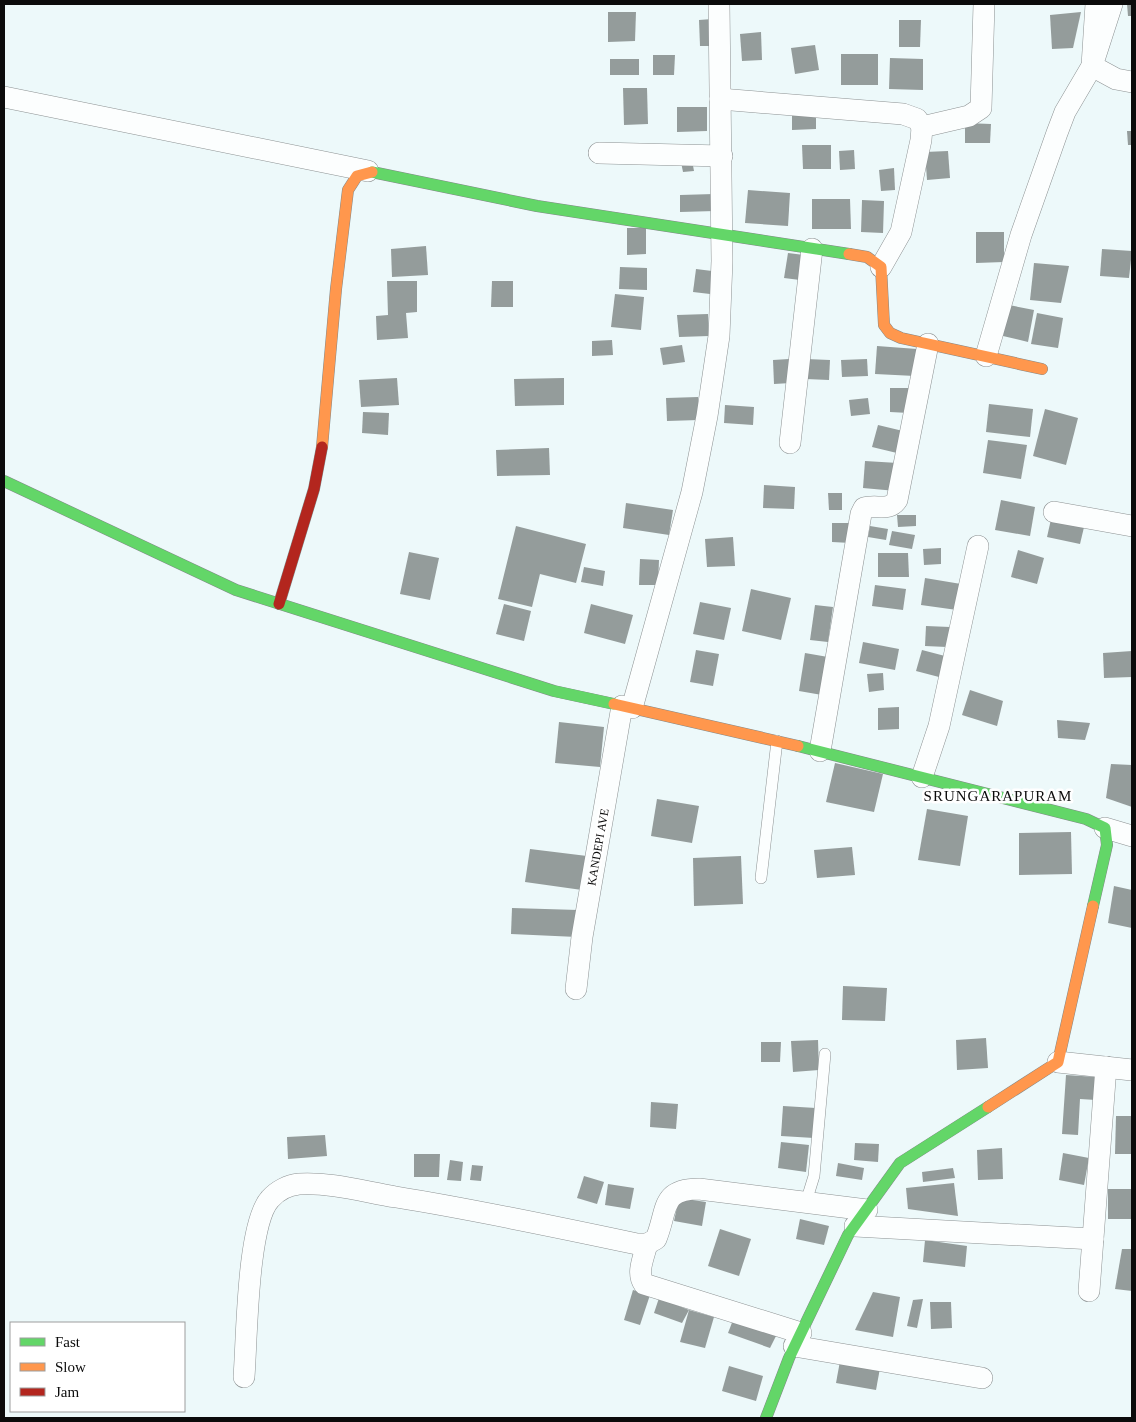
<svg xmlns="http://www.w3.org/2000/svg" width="1136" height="1422" font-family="'Times New Roman',serif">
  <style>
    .building { fill: #949c9b }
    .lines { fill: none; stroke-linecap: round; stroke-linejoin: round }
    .lane-casing { stroke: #8d9293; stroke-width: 12 }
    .street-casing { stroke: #8d9293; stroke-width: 22 }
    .fast-casing { stroke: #838989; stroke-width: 12 }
    .slow-casing { stroke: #838989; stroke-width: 12 }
    .jam-casing { stroke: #838989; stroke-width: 12 }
    .lane { stroke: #fcfefe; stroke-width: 11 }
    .street { stroke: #fcfefe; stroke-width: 21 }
    .fast { stroke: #63d668; stroke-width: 11 }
    .slow { stroke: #ff974d; stroke-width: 11 }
    .jam { stroke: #b3261e; stroke-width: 11 }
    .labels { text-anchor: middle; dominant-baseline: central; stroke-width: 5; stroke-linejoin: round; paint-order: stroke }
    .street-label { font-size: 12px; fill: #0b0b0b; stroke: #fff }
    .quarter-label { font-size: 15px; letter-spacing: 1px; fill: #0b0b0b; stroke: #fff }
  </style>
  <rect width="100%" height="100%" fill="#edf9fa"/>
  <g class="building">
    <polygon points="1127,4 1132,4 1132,16 1128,16"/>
    <polygon points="608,12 636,12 635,41 608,42"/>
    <polygon points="1081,12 1073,48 1052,49 1050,15"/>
    <polygon points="712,19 714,46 700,46 699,20"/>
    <polygon points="899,20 921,20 920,47 899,47"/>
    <polygon points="761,32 762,60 742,61 740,34"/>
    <polygon points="815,45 819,70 795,74 791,48"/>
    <rect x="841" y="54" width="37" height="31"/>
    <polygon points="653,55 675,55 674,75 653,75"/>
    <polygon points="890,58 923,59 923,90 889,89"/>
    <rect x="610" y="59" width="29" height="16"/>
    <polygon points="623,88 647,88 648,124 624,125"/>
    <polygon points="677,107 707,107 707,131 677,132"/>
    <polygon points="792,115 816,115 816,129 792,130"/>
    <polygon points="965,123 991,124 990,143 965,143"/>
    <polygon points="1127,131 1132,131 1132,145 1128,145"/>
    <polygon points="802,145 831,145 831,169 803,169"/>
    <polygon points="854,150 855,169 840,170 839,151"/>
    <polygon points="948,151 950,178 927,180 925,152"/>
    <polygon points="692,160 694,171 683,172 681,162"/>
    <polygon points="894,168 895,190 881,191 879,170"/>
    <polygon points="748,190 790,193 788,226 745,223"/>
    <polygon points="714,194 715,211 680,212 680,195"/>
    <polygon points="812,199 850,199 851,229 812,229"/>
    <polygon points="862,200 884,201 883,233 861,232"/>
    <polygon points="627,228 646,228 646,254 627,255"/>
    <polygon points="976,232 1004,232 1004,262 976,263"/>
    <polygon points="426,246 428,275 392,277 391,249"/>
    <polygon points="1102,249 1132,251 1129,278 1100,276"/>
    <polygon points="788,253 804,255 800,280 784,278"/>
    <polygon points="1034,263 1069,266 1061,303 1030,300"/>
    <polygon points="620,267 647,268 647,290 619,289"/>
    <polygon points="696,269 712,271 710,294 693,292"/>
    <polygon points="387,281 417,281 417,312 406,313 408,338 377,340 376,316 388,315"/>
    <polygon points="492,281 513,281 513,307 491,307"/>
    <polygon points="615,294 644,297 641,330 611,327"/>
    <polygon points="1009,305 1034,310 1028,342 1003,336"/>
    <polygon points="1037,313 1063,318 1058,348 1031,344"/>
    <polygon points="708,314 709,336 679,337 677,315"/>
    <polygon points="612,340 613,355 592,356 592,341"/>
    <polygon points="682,345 685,362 663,365 660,348"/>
    <polygon points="877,346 917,349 915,376 875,374"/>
    <polygon points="789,359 791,383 774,384 773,360"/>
    <polygon points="806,359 830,360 829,380 806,379"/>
    <polygon points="867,359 868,376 842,377 841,360"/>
    <polygon points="397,378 399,405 361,407 359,380"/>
    <polygon points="564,378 564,405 515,406 514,379"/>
    <polygon points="890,388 909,388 909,413 890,412"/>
    <polygon points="698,397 699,420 667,421 666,398"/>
    <polygon points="868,398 870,414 851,416 849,400"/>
    <polygon points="989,404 1033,409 1030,437 986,432"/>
    <polygon points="725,405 754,407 753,425 724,423"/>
    <polygon points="1045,409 1078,418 1066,465 1033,456"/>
    <polygon points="363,412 389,413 388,435 362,433"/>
    <polygon points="878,425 903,431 897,453 872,447"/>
    <polygon points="988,440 1027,445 1021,479 983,473"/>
    <polygon points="549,448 550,475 497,476 496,450"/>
    <polygon points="865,461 898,463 896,491 863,488"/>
    <polygon points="764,485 795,487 794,509 763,508"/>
    <polygon points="828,493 842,493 842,510 829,510"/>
    <polygon points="1001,500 1035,507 1030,536 995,530"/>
    <polygon points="626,503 673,510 669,535 623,528"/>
    <polygon points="897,515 916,515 916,526 898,527"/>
    <polygon points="1052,515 1085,523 1080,544 1047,537"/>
    <polygon points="832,523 851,523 851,543 832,542"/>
    <polygon points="516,526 586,544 576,583 540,574 532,607 498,599"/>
    <polygon points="870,526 888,529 886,540 868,537"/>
    <polygon points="892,531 915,535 912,549 889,545"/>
    <polygon points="733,537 735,566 707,567 705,539"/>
    <polygon points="941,548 941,564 924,565 923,549"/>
    <polygon points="1018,550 1044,558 1037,584 1011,577"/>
    <polygon points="409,552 439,558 430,600 400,594"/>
    <polygon points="878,553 908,553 909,577 878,577"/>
    <polygon points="640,559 659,560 658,585 639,585"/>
    <polygon points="584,567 605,571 603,586 581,582"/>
    <polygon points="925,578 961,584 957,610 921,605"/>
    <polygon points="875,585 906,589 903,610 872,606"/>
    <polygon points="751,589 791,598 781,640 742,631"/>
    <polygon points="700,602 731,608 724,640 693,634"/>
    <polygon points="504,604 531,611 524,641 496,634"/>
    <polygon points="591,604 633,615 625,644 584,633"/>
    <polygon points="815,605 833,607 828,642 810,640"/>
    <polygon points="926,626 950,627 947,647 925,646"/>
    <polygon points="863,642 899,649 895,670 859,663"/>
    <polygon points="696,650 719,654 713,686 690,682"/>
    <polygon points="922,650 945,656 939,677 916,671"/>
    <polygon points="1132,651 1132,677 1104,678 1103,653"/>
    <polygon points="805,653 828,657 822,695 799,691"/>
    <polygon points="883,673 884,690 869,692 867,674"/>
    <polygon points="970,690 1003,701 997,726 962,715"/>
    <polygon points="899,707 899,729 878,730 878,708"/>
    <polygon points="1057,720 1090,723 1085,740 1058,738"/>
    <polygon points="559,722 604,727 600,767 555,763"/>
    <polygon points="835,763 883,774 874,812 826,802"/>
    <polygon points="1111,764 1132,765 1132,807 1106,798"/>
    <polygon points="657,799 699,806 692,843 651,836"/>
    <polygon points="927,809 968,816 960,866 918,860"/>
    <polygon points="1071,832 1072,874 1019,875 1019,833"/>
    <polygon points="852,847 855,875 817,878 814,850"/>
    <polygon points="530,849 587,856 582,890 525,882"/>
    <polygon points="741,856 743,904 694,906 693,858"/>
    <polygon points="1114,886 1132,890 1132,928 1108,923"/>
    <polygon points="512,908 578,910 577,937 511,934"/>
    <polygon points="843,986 887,988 885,1021 842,1020"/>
    <polygon points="986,1038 988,1068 957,1070 956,1040"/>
    <polygon points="818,1040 819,1070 793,1072 791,1041"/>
    <polygon points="761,1042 781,1042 780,1062 761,1062"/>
    <polygon points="1066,1075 1097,1077 1096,1100 1080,1099 1078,1135 1062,1134"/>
    <polygon points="651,1102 678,1104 676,1129 650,1127"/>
    <polygon points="783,1106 816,1108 814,1138 781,1136"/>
    <polygon points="1116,1116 1132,1116 1132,1154 1115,1154"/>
    <polygon points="325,1135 327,1156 288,1159 287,1137"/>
    <polygon points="781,1142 809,1145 806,1172 778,1168"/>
    <polygon points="855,1143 879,1144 878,1162 854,1160"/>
    <polygon points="1002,1148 1003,1179 978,1180 977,1150"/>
    <polygon points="1063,1153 1089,1158 1084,1185 1059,1180"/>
    <polygon points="414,1154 440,1154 439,1177 414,1177"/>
    <polygon points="450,1160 463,1162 461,1181 447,1180"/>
    <polygon points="838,1163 864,1168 862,1180 836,1176"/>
    <polygon points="472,1165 483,1166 481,1181 470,1180"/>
    <polygon points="953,1168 955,1178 923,1182 922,1172"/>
    <polygon points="584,1176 604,1182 597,1204 577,1198"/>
    <polygon points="954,1183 958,1216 908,1209 906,1188"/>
    <polygon points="608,1184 634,1188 630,1209 605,1205"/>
    <rect x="1108" y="1189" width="24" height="30"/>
    <polygon points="679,1198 706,1202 702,1226 674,1221"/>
    <polygon points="800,1219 829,1226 824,1245 796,1239"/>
    <polygon points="720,1229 751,1239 739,1276 708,1266"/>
    <polygon points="925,1240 967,1246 965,1267 923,1262"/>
    <polygon points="1122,1249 1132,1249 1132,1291 1115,1289"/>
    <polygon points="633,1290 650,1295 640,1325 624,1320"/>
    <polygon points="873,1292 900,1297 893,1337 855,1330"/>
    <polygon points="659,1298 689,1310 682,1323 654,1313"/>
    <polygon points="923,1299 917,1328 907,1326 913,1300"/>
    <polygon points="930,1302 951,1302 952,1328 931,1329"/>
    <polygon points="689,1310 714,1317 705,1348 680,1342"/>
    <polygon points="733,1320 776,1336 770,1348 728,1333"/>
    <polygon points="840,1361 880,1368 876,1390 836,1383"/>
    <polygon points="729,1366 763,1376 756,1401 722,1391"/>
  </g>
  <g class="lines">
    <defs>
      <g id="lane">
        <polyline points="761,878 777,741"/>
        <polyline points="806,1202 814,1176 825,1054"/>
      </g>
      <g id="street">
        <polyline points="1112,4 1092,66 1116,79 1132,82"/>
        <polyline points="4,97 368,171"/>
        <polyline points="720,99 903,114 917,119 922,127 921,140 901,232 881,267"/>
        <polyline points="922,127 969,116 981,108 984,4"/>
        <polyline points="599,153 722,156"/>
        <polyline points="986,356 1021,235 1057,133 1065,112 1092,66 1096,4"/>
        <polyline points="790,443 812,249"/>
        <polyline points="1054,512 1132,526"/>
        <polyline points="632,708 692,492 707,416 719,336 722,261 719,4"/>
        <path d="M820,751L861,514L864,508C876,504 889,512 897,500L928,344"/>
        <polyline points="922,777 939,726 978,546"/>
        <polyline points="1105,828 1132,836"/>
        <polyline points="576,989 582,937 622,706"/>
        <polyline points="1058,1062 1132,1070"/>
        <polyline points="855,1226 1093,1239"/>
        <path d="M647,1244C644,1257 636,1273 644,1284L801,1333"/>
        <polyline points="1089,1291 1106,1067"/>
        <polyline points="794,1346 982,1378"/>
        <path d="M244,1377C247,1339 247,1224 270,1199C277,1191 288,1185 299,1184C331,1182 365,1192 396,1197C477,1210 557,1227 637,1244H647L656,1239C668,1210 660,1189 699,1189L867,1210"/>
      </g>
      <g id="fast">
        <polyline points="372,172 537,206 849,254"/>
        <polyline points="4,481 236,590 554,691 614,704"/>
        <polyline points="798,746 1086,819 1105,828 1107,845 1093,906"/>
        <polyline points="766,1418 789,1358 848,1235 900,1163 988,1107"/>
      </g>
      <g id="slow">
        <polyline points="849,254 867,257 881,267 884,325 890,333 901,338 1042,369"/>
        <polyline points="322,447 336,289 348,190 357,176 372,172"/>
        <polyline points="614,704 798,746"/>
        <polyline points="988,1107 1058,1062 1093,906"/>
      </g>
      <polyline id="jam" points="279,604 314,489 322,447"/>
    </defs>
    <use href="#lane" class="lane-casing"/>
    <use href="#street" class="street-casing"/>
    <use href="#fast" class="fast-casing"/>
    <use href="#slow" class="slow-casing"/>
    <use href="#jam" class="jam-casing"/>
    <use href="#lane" class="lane"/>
    <use href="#street" class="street"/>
    <use href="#fast" class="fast"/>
    <use href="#slow" class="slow"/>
    <use href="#jam" class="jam"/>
  </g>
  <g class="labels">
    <g class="street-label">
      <text transform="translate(598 847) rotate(-80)">KANDEPI AVE</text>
    </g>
    <g class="quarter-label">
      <text x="998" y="796">SRUNGARAPURAM</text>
    </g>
  </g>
  <rect width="1136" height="1422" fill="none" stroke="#0b0b0b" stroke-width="10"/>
  <rect x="10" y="1322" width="175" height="90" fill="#ffffff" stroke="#9d9d9d"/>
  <rect x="20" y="1338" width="25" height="8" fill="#63d668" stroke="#9d9d9d"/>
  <text x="55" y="1347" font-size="15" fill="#0b0b0b">Fast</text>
  <rect x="20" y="1363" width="25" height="8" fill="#ff974d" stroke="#9d9d9d"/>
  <text x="55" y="1372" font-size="15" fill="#0b0b0b">Slow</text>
  <rect x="20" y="1388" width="25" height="8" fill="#b3261e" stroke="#9d9d9d"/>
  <text x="55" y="1397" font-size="15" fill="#0b0b0b">Jam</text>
</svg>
